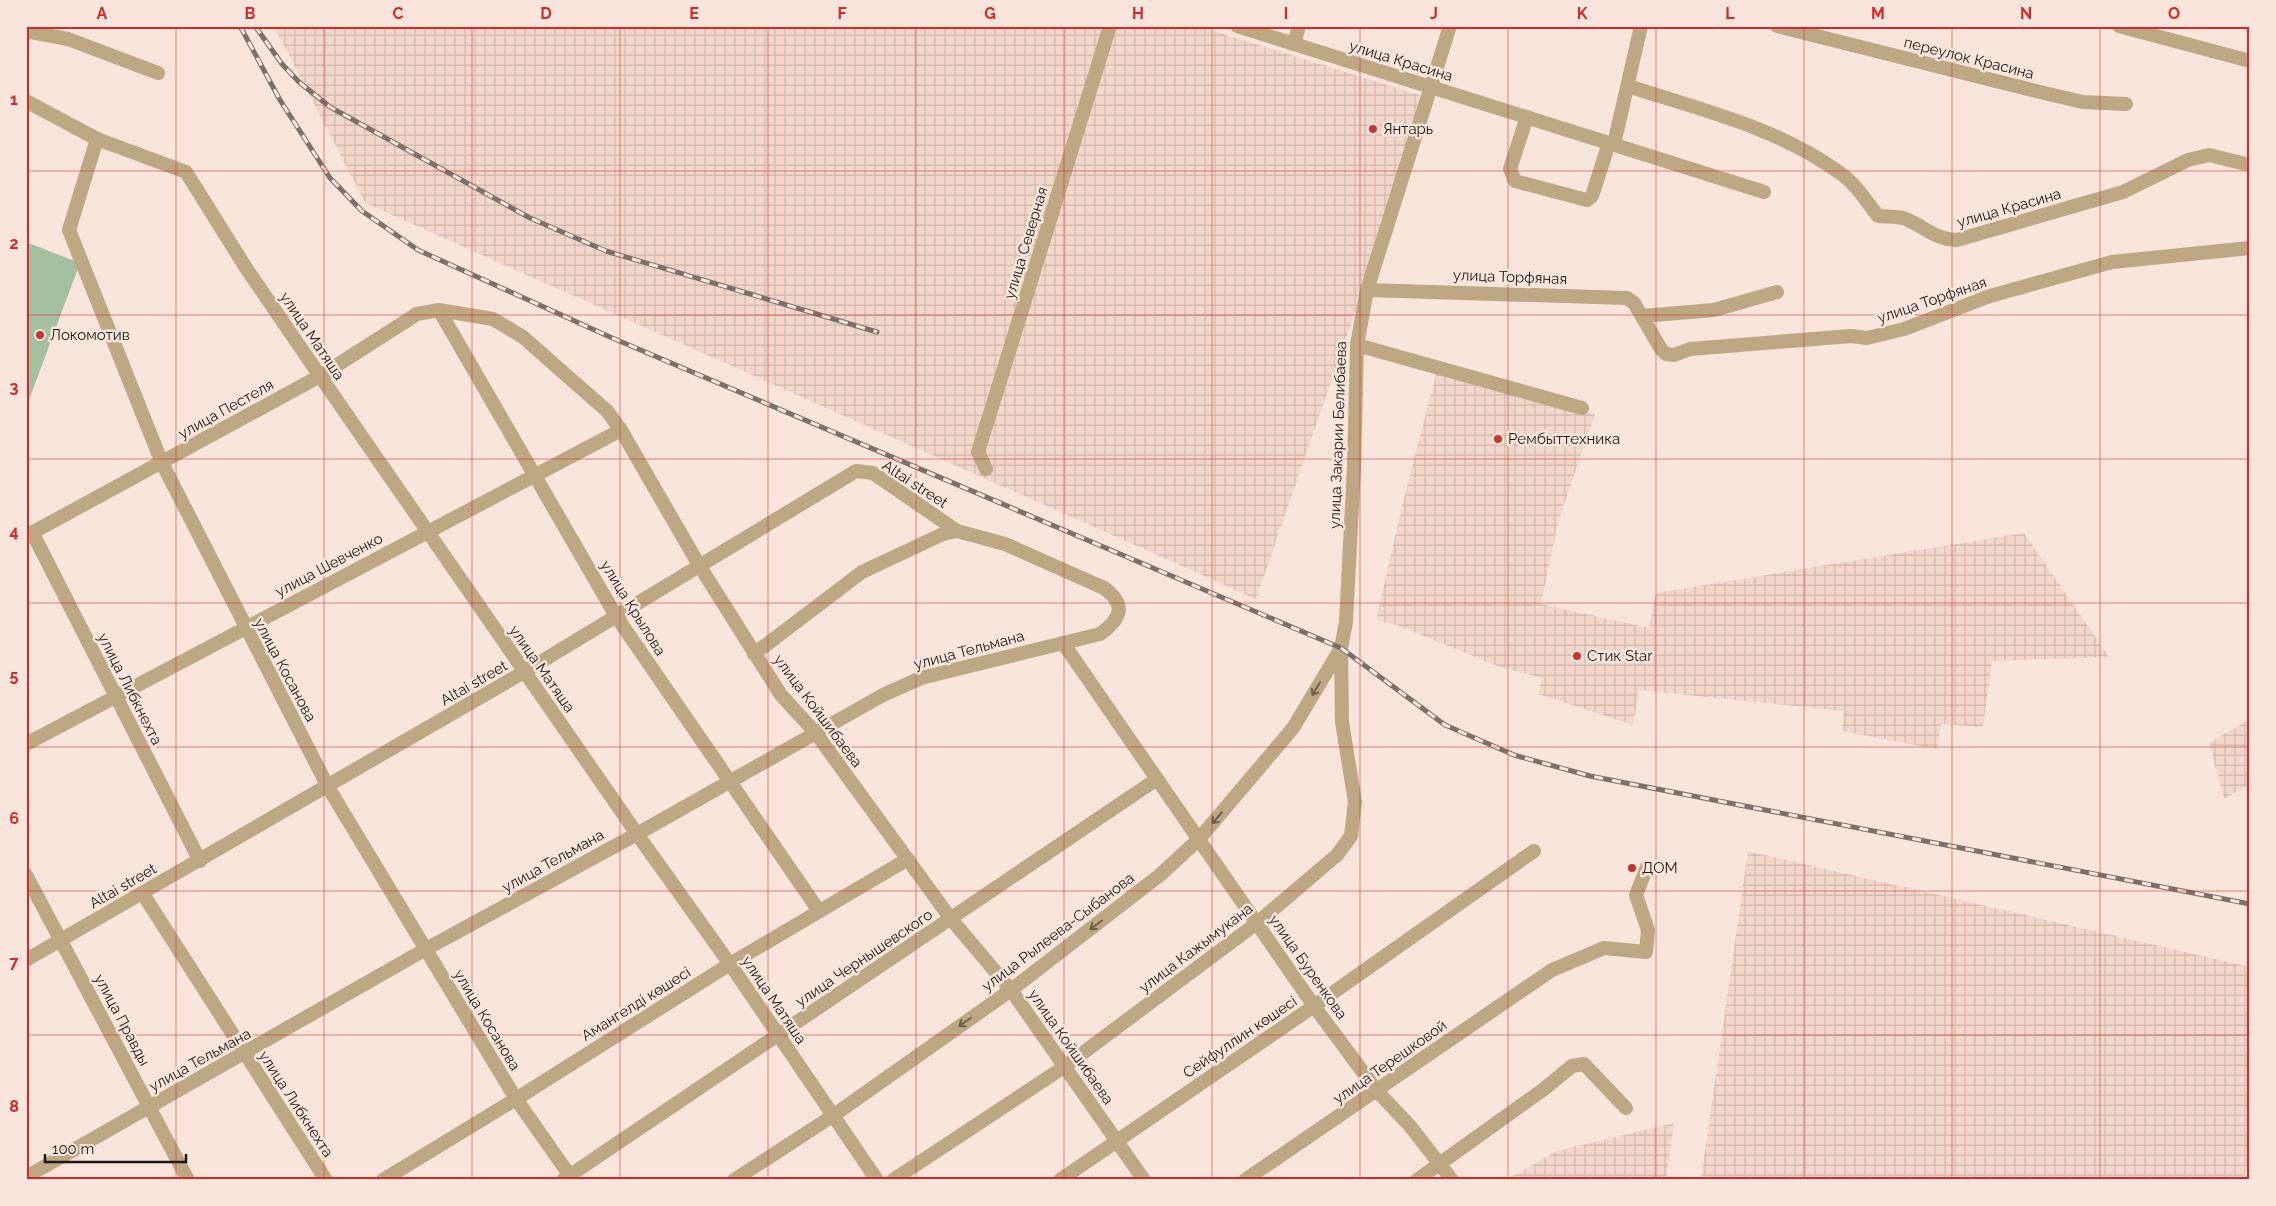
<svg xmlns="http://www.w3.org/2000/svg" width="2276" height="1206" font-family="Raleway,sans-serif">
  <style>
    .industrial { fill: url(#industrial-grid) }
    .pitch { fill: #a5c0a1 }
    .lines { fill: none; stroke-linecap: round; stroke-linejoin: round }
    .minor { stroke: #bea783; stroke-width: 14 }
    .rail-casing { stroke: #7d706a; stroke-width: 5 }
    .rail { stroke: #f9e5db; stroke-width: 3; stroke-dasharray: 9; stroke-linecap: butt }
    .oneway { stroke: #6e604c }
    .grid { fill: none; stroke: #d62828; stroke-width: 1; stroke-opacity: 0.55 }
    .poi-dot { fill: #c5372e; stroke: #f9e5db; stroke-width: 2 }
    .labels { text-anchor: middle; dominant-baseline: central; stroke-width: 5; stroke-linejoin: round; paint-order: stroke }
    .street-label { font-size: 15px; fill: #1f1814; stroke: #f9e5db }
    .poi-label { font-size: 15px; fill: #1f1814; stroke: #f9e5db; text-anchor: start }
    .neatline { fill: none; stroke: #d62828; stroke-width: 2 }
    .grid-label { font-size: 16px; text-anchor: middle; font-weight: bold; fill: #d62828 }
  </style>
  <defs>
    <pattern id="industrial-grid" width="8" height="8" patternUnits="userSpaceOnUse" patternTransform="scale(1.25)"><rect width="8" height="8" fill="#f3d7ca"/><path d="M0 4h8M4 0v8" fill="none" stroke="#d0b8ad"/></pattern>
  </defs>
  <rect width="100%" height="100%" fill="#f9e5db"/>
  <g class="industrial">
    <polygon points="274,26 1198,26 1429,98 1256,599 365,203"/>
    <polygon points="1437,371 1595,414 1558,522 1541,604 1649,628 1656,593 2024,533 2109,657 1992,661 1983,727 1941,724 1937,749 1842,731 1844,711 1639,690 1633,725 1538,694 1542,678 1500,667 1397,625 1376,620 1405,494"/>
    <polygon points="2250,719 2250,784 2224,799 2209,743"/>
    <polygon points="1748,851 2250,967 2250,1155 2243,1180 1701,1180"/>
    <polygon points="1674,1123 1666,1180 1506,1180 1557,1151"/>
  </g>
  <polygon class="pitch" points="26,242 80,263 26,408"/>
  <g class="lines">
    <g class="minor">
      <polyline points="1237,26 1764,192"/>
      <polyline points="1777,26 2044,93 2083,102 2126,104"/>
      <polyline points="2119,26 2250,61"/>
      <polyline points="26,31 68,39 158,73"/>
      <polyline points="1294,44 1299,26"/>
      <path d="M1628,86C1701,110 1777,127 1840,173C1855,183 1867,202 1878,216C1887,217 1898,216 1906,219C1925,227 1934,239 1957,240L2123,192L2188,160L2209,155L2250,165"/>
      <polyline points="26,101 97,139 186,172 246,268 320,376 637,834 730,964 877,1180"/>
      <polyline points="1527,117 1510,169 1515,181 1587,200 1592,196 1609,143"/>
      <polyline points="97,139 69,230 162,463 328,787 516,1099 573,1180"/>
      <polyline points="1614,144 1641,26"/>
      <polyline points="1367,290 1627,298 1634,303 1661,349 1666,354 1674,355 1690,349 1851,336 1867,338 1904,329 1990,296 2112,262 2250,248"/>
      <polyline points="439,310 616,616 819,911"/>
      <polyline points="1642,316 1714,310 1777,292"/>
      <polyline points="1357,345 1582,408"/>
      <polyline points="986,469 978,452 1110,26"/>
      <polyline points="32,532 200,861"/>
      <polyline points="26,536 320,376 417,314 439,310 493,319 523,337 607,411 621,430 699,565 781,695 815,732 951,919 1011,990 1144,1180"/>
      <polyline points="1063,643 1314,1006 1377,1091 1410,1126 1452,1180"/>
      <polyline points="26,744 621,430"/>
      <polyline points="26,875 188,1180"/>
      <polyline points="143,894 326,1180"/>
      <polyline points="26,960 524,672 856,471 873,473 957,531"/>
      <path d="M26,1177L426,949L637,834L883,695L921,678L1100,634C1121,619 1127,605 1104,588L1005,544L957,531L943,534L862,572L754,654"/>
      <polyline points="383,1180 516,1099 730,964 908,859"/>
      <polyline points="563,1180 1157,779"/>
      <polyline points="734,1180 834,1115 1011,990 1160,875 1199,839 1293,728 1341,648"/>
      <polyline points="893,1180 1064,1067 1257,923 1337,855 1351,836 1355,802 1342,722 1341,648 1346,622 1354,467 1357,345 1367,290 1450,26"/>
      <polyline points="1060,1180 1314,1006 1534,851"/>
      <polyline points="1245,1180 1552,970 1604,948 1646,952 1648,930 1636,895 1647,867"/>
      <polyline points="1417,1180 1544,1089 1572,1066 1584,1064 1626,1108"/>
    </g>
    <defs>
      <g id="rail">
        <polyline points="240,26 280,100 330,178 362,211 418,250 610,337 1341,648 1445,725 1514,755 1590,776 2250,904"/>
        <polyline points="255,26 282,64 299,82 330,107 530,218 606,251 877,332"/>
      </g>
    </defs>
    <use href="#rail" class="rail-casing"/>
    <use href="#rail" class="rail"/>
  </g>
  <defs><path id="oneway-shaft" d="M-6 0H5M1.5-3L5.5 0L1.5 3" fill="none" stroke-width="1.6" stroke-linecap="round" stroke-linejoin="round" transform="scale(1.25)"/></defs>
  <g class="oneway">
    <use href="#oneway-shaft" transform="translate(1316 689) rotate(121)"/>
    <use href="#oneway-shaft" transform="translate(1217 818) rotate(130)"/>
    <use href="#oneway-shaft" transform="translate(1096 925) rotate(143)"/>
    <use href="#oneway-shaft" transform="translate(965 1022) rotate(145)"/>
  </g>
  <path class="grid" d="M176,26V1180M324,26V1180M472,26V1180M620,26V1180M768,26V1180M916,26V1180M1064,26V1180M1212,26V1180M1360,26V1180M1508,26V1180M1656,26V1180M1804,26V1180M1952,26V1180M2100,26V1180M26,171H2250M26,315H2250M26,459H2250M26,603H2250M26,747H2250M26,891H2250M26,1035H2250"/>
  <g class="poi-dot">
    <circle cx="1373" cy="129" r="5"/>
    <circle cx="40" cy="335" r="5"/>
    <circle cx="1498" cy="439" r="5"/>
    <circle cx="1577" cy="656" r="5"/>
    <circle cx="1632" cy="868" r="5"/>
  </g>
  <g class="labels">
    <g class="street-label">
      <text transform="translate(1969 58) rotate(14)">переулок Красина</text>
      <text transform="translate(1401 61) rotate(17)">улица Красина</text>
      <text transform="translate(2009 208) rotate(-16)">улица Красина</text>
      <text transform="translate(1026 243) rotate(-73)">улица Северная</text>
      <text transform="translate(1510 277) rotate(2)">улица Торфяная</text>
      <text transform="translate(1932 300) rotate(-19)">улица Торфяная</text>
      <text transform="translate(312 336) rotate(56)">улица Матяша</text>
      <text transform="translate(226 409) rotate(-29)">улица Пестеля</text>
      <text transform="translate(1338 435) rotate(-88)">улица Закарии Белибаева</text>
      <text transform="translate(915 484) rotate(33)">Altai street</text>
      <text transform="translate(329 565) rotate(-28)">улица Шевченко</text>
      <text transform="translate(633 608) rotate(58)">улица Крылова</text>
      <text transform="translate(969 650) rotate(-15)">улица Тельмана</text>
      <text transform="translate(542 669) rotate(55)">улица Матяша</text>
      <text transform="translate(285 670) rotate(62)">улица Косанова</text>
      <text transform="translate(474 683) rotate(-30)">Altai street</text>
      <text transform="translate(130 689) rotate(63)">улица Либкнехта</text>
      <text transform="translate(818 711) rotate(53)">улица Койшибаева</text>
      <text transform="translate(553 861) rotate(-29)">улица Тельмана</text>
      <text transform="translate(123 886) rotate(-30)">Altai street</text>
      <text transform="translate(1058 932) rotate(-37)">улица Рылеева-Сыбанова</text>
      <text transform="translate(1196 948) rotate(-37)">улица Кажымукана</text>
      <text transform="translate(864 958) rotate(-34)">улица Чернышевского</text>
      <text transform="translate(1308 967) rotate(55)">улица Буренкова</text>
      <text transform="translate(774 1000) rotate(56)">улица Матяша</text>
      <text transform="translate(636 1004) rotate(-32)">Амангелді көшесі</text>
      <text transform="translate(122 1020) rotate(62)">улица Правды</text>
      <text transform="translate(487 1020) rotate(59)">улица Косанова</text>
      <text transform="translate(1240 1037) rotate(-34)">Сейфуллин көшесі</text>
      <text transform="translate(1071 1047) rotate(55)">улица Койшибаева</text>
      <text transform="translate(200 1060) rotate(-29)">улица Тельмана</text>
      <text transform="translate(1390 1062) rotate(-35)">улица Терешковой</text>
      <text transform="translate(296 1104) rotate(57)">улица Либкнехта</text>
    </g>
    <g class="poi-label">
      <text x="1383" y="129">Янтарь</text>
      <text x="50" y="335">Локомотив</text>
      <text x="1508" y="439">Рембыттехника</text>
      <text x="1587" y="656">Стик Star</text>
      <text x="1642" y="868">ДОМ</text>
    </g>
  </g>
  <rect width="2276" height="1206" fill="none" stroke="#f9e5db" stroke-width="55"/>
  <path d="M45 1154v8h141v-8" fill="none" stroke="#1f1814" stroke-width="2.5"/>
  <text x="52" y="1154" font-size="15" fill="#1f1814" stroke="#f9e5db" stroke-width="4" paint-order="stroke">100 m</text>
  <rect x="28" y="28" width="2220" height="1150" class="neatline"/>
  <g class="grid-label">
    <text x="102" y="19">A</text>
    <text x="250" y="19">B</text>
    <text x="398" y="19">C</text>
    <text x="546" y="19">D</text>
    <text x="694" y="19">E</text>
    <text x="842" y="19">F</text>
    <text x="990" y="19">G</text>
    <text x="1138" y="19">H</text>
    <text x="1286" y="19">I</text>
    <text x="1434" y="19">J</text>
    <text x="1582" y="19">K</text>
    <text x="1730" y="19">L</text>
    <text x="1878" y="19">M</text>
    <text x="2026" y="19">N</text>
    <text x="2174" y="19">O</text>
    <text x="14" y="105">1</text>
    <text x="14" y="249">2</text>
    <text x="14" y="393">3</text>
    <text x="14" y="537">4</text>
    <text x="14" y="681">5</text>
    <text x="14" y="824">6</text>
    <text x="14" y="968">7</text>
    <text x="14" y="1112">8</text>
  </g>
</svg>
